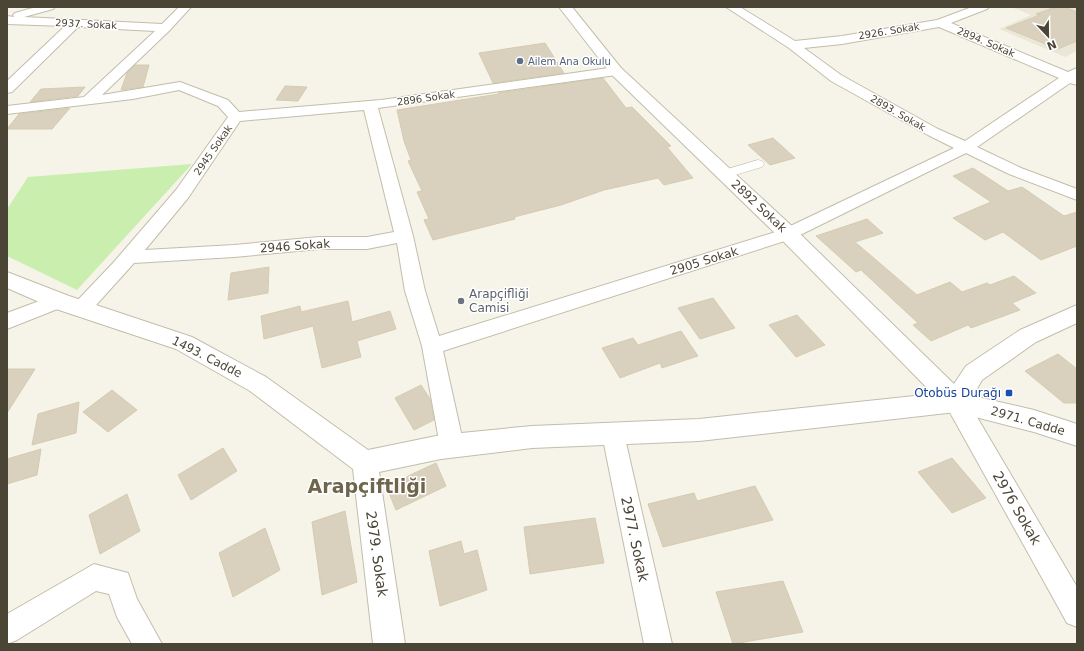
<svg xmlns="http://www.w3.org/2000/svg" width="1084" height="651" font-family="'DejaVu Sans',sans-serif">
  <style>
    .residential { fill: #eae7d6 }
    .green { fill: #c9eeae }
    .building { fill: #d9d1bd; stroke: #d5cbaf }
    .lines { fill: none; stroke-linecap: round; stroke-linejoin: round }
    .pedestrian-casing { stroke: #c3bdaa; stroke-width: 1 }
    .minor-casing { stroke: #c3bdaa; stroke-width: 2 }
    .tertiary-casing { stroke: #c3bdaa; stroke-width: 2 }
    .pedestrian { fill: #fff; fill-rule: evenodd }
    .minor { fill: #fff; fill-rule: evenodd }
    .tertiary { fill: #fff; fill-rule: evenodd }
    .service-dot { fill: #5c6f8a; stroke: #fff; stroke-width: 1.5 }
    .worship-dot { fill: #6b7280; stroke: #fff; stroke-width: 1.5 }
    .transit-dot { fill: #1a4fb4; stroke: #fff; stroke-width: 1.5 }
    .labels { text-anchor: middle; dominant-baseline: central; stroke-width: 3; stroke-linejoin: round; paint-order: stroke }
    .far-street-label { font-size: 10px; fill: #4b4536; stroke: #fff }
    .far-service-label { font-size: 10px; fill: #4e5e75; stroke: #fff; text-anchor: start }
    .street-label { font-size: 12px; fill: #4b4536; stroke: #fff }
    .worship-label { font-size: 12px; fill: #5b616d; stroke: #fff; text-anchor: start }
    .transit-label { font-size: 12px; fill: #164399; stroke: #fff; text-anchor: end }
    .near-street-label { font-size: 14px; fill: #4b4536; stroke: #fff }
    .near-district-label { font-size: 19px; font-weight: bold; fill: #6f654c; stroke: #fff }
  </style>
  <rect width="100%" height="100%" fill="#f6f4e9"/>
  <polygon class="residential" points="1011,7 1077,7 1077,51 1065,57 999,29 1031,15"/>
  <polygon class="green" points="192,164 77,290 7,256 7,209 28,177"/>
  <g class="building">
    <polygon points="1056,7 1065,7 1077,12 1077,41 1058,49 1006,28 1040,15 1036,14"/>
    <polygon points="545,43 564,73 493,83 479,53"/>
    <polygon points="135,65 149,65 143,87 121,90 127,73"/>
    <polygon points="603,78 626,108 632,107 671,146 667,147 693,178 664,185 658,178 604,190 561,205 514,217 515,219 433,240 424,220 429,219 417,192 422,191 408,161 411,160 404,141 397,110 499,94 498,93"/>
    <polygon points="285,86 307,87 298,101 276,100"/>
    <polygon points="85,87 78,96 30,102 41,89"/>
    <polygon points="70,108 52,129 7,129 19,114"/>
    <polygon points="773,138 795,158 770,165 748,145"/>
    <polygon points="973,168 1008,191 1022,187 1064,216 1077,212 1077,246 1041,260 1003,232 985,240 953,218 991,202 953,176"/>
    <polygon points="867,219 883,233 855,242 917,295 950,282 962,292 987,283 990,285 1014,276 1036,293 1012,303 1020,310 971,328 968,325 931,341 913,325 918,323 861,270 856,272 816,236"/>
    <polygon points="269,267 268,293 228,300 231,273"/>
    <polygon points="713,298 735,328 700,339 678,308"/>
    <polygon points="348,301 352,322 390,311 396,329 357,341 361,357 322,368 313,326 264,339 261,316 300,306 301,312"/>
    <polygon points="797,315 825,345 796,357 769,325"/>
    <polygon points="681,331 698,356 662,368 660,363 620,378 602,348 633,338 638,345"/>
    <polygon points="1058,354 1077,369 1077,403 1064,403 1025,371"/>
    <polygon points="7,369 35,369 7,413"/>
    <polygon points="421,385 430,399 434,420 414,430 395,398"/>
    <polygon points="112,390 137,410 108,432 83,412"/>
    <polygon points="79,402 76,433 32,445 38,414"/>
    <polygon points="223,448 237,471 191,500 178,475"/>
    <polygon points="41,449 37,475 7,484 7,459"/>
    <polygon points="952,458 986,498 952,513 918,472"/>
    <polygon points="436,463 446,486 396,510 389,493 408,476"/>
    <polygon points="755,486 773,520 663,547 648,504 694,493 697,501"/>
    <polygon points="127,494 140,531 100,554 89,515"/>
    <polygon points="345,511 357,582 322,595 312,522"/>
    <polygon points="595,518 604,563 530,574 524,527"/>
    <polygon points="265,528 280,570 233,597 219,553"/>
    <polygon points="461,541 464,554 477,550 487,590 440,606 429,551"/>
    <polygon points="783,581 803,632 733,644 716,592"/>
  </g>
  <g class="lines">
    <defs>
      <polygon id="pedestrian" points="758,160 762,161 764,164 762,167 725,178 719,174 721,171"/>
      <g id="minor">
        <path d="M36,7H55L53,9L24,17L162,24L179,7H191L169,31L102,95L180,82L228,100L239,112L381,100L616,67L621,68L623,71L621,74L616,75L378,108L413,236L425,291L439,336L782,230L954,148L928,135L831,81L789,48L726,7H740L795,41L842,36L937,20L972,7H989L987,9L951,23L1068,72L1077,68V85L1070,83L977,147L1021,168L1077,189V200L1009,174L966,153L794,238L443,351L464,446L460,453L452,456L444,453L440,446L422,346L405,291L397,243L367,249H319L234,257L134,263L88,314L81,316L74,314L71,309L74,304L113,263L176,190L228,117L218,106L179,90L133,99L7,114V106L84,97L155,31L78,27L12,92L7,93V81L65,26L7,24V16L14,17L13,15L15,13ZM939,27L1059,78L965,141L938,129L841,75L804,48L842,44ZM364,110L394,232L367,237H319L234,245L145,250L188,198L240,121Z"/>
        <polygon points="58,294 65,296 68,301 65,306 7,329 7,313"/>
        <polygon points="956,393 964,395 1077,587 1077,627 1067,623 948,409 945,402 948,395"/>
        <polygon points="613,424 621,427 624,434 672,644 644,644 602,434 605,427"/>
        <polygon points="94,564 128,573 137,599 162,644 132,644 117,617 109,594 96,591 17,640 7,644 7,614"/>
      </g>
      <polygon id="tertiary" points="559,7 572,7 621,68 795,229 954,384 966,366 1020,330 1077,305 1077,323 1036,342 982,380 973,396 1034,410 1077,424 1077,446 1034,432 956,412 699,441 532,448 441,459 379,472 405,644 373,644 353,469 250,391 176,349 53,308 7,288 7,272 69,296 192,337 266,377 368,450 441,435 532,426 699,419 933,394 781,239 611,74"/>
    </defs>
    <use href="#pedestrian" class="pedestrian-casing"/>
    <use href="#minor" class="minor-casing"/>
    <use href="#tertiary" class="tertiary-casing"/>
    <use href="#pedestrian" class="pedestrian"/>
    <use href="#minor" class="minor"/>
    <use href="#tertiary" class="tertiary"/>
  </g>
  <circle class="service-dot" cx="520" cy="61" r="4"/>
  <circle class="worship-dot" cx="461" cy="301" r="4"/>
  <rect class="transit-dot" x="1005" y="389" width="8" height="8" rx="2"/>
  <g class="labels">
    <g class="far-street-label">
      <text transform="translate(86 24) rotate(3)">2937. Sokak</text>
      <text transform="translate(889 31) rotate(-9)">2926. Sokak</text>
      <text transform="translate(986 42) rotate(23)">2894. Sokak</text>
      <text transform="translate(426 98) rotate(-8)">2896 Sokak</text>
      <text transform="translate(898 113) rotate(30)">2893. Sokak</text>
      <text transform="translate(213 150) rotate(-55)">2945 Sokak</text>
    </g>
    <g class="far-service-label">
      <text x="528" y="61">Ailem Ana Okulu</text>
    </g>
    <g class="street-label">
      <text transform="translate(759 206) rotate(43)">2892 Sokak</text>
      <text transform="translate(295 246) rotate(-4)">2946 Sokak</text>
      <text transform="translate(704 261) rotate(-17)">2905 Sokak</text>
      <text transform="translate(207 357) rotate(27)">1493. Cadde</text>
      <text transform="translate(1028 421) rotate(16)">2971. Cadde</text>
    </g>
    <g class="worship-label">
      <text x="469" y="294">Arapçifliği<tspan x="469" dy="14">Camisi</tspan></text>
    </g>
    <g class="transit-label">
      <text x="1001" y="393">Otobüs Durağı</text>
    </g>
    <g class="near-street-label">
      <text transform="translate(1017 508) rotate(60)">2976 Sokak</text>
      <text transform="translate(635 539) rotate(78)">2977. Sokak</text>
      <text transform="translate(377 554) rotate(82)">2979. Sokak</text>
    </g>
    <g class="near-district-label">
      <text x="367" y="486">Arapçiftliği</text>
    </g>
  </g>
  <rect width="1084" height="651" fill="none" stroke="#4b4536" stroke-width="16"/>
  <g transform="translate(1048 36) rotate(158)" stroke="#ffffff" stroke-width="3" paint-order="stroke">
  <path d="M0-3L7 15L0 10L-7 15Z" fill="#4b4536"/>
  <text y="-6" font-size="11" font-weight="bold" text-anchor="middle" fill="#4b4536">N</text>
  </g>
</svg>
